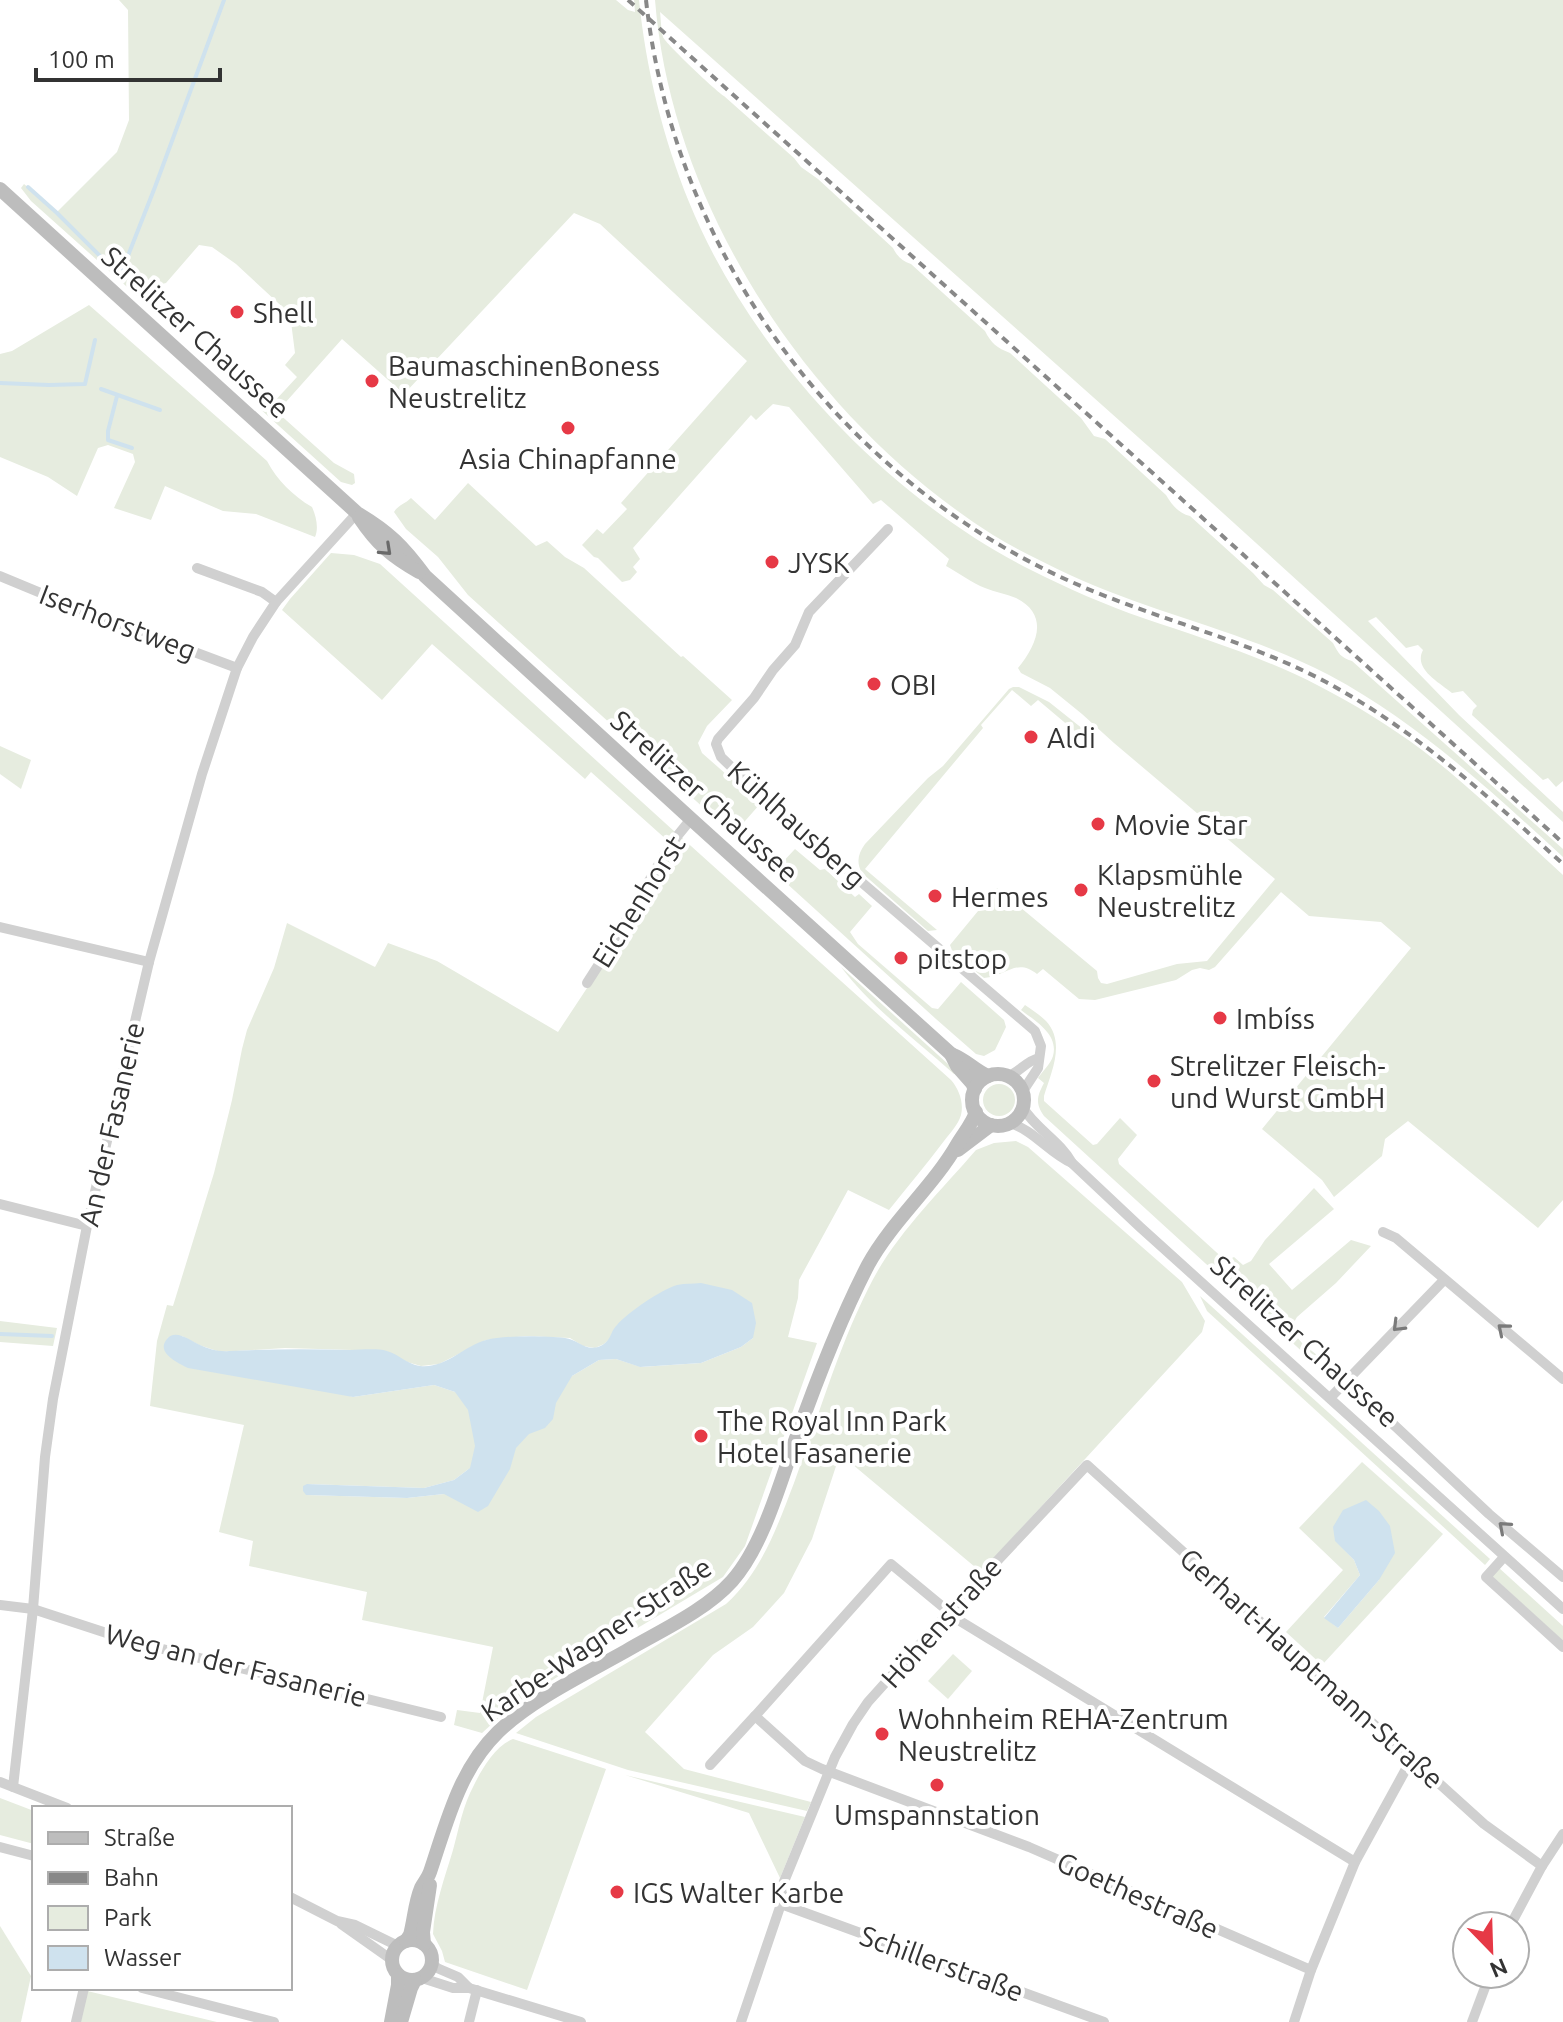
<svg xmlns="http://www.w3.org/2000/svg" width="1563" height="2022" font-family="Ubuntu,sans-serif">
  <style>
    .green { fill: #e6ecdf; fill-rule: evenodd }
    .water { fill: #cfe2ee }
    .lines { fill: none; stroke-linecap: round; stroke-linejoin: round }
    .stream { stroke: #cfe2ee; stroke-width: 4 }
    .street { stroke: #d0d0d0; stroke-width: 10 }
    .secondary { stroke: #bdbdbd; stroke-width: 14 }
    .rail { stroke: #888; stroke-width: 4; stroke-dasharray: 8 6; stroke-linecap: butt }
    .oneway { stroke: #6a6a6a }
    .oneway2 { stroke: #7a7a7a }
    .poi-dot { fill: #e63946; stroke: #fff; stroke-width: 3 }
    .labels { text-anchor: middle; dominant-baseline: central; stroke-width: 8; stroke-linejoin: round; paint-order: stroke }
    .poi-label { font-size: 28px; fill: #333; stroke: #fff; text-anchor: start }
    .street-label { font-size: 28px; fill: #333; stroke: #fff }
  </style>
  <rect width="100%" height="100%" fill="#fff"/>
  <g class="green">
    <path d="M119,0H616L628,10L635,12L634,0H639C646,69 663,138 689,202C750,352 887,498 1031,570C1067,588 1105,605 1143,618C1202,638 1263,657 1319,686C1354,704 1390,726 1422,750C1472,788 1517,833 1563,875V1200L1538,1228L1408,1121L1385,1139L1382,1156L1334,1197L1322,1180L1262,1129L1411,948L1381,922L1309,916L1281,892L1215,967L1209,970L1200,968L1192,970L1176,980L1095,1000L1079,999L1043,969L1037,974C1016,957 1006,977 984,978L953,953L950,945L997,888L1097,971L1098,978L1101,983L1107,984L1177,964L1207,961L1275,879L1114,743L1082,714L1050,688L1021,673L1018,668C1037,645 1050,615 1016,598C1006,594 995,592 985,588C972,583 959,573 946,566L949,559L881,500L873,504L789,407L773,404L756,420L751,415L633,548L640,559L633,567L637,572L630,580L622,582L598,558L594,557L582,545L597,529L603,534L627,509L621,503L747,361L600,224L574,213L404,394L342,339L277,412L334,463L354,474L355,483L352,485L341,482L258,407L259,401L263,397L272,404L297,377L285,365L295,353L290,314L236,264L212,247L199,245L166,283L158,285L145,299L163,316L168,311L169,316L164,320L31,201L21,188L24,184L57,212L117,152L129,120L128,10Z"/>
    <path d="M655,0H1563V781L1556,787L1548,778L1543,780L1472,715L1473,710L1477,706L1463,691L1452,693C1439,682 1413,669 1423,650L1418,645L1406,648L1376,617L1368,621L1459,715L1563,812V822L1202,494L660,12C661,20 661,30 663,37C665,43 717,92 724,96L794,158L801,167L818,179L893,248C897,256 902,261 911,264L985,331C991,343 997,348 1010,353L1081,418L1094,436L1105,439L1166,495C1172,505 1178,513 1190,516L1253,573L1264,585L1273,590L1333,643C1338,653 1341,658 1352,661L1563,849V857C1490,790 1417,722 1329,675C1247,632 1154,614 1070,575C1045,563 1017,550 993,535C815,422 672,213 655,0Z"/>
    <path d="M89,305L267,461C277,480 293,496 312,507C316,516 319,528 315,537L256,514L223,511L165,486L151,520L114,508L135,462L133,454L108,445L98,448L77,496L48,477L0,457V354L12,351Z"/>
    <path d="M468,483L536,546L547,541L565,557L584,568L681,657L683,656L732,700L707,726L698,743L702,753L760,804L738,829L779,866L795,849L820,870L825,869L855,897L859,894L872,906L850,932L858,944L932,1008L938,1009L961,982L1004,1020L1006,1027L995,1050L984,1056L976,1054L936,1019L641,751L645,746L641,740V738L633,744L468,595L438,557L406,529L394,512C398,505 405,504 411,498L435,520Z"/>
    <polygon points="331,553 354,555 380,564 675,832 668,841 591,772 585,779 432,644 382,700 282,610 290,599"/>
    <path d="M1013,687H1019L1049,702L1088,733L1089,738L1087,740L1083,738L1038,700L1031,706L1012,690L981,725L983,728L865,869L937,930L928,931L862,873C856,862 858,854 865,844L928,778L943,766L1009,689Z"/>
    <polygon points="0,746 31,760 21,789 0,774"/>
    <path d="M681,837L951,1080C959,1089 964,1103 961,1115C958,1125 950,1133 944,1141C926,1165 907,1187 889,1210L848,1190L799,1280L798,1298L788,1337L817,1343L745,1546L723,1577L579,1663L523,1699L504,1713L482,1733L454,1725L457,1710L480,1713L493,1647L362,1620L367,1592L249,1566L253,1541L219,1532L244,1425L150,1406L157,1341L167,1305L173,1306L214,1173L232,1100L242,1049L247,1030L274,968L287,923L375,967L388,943L437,961L558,1032L620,938L673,847ZM182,1336L199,1345L220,1352L285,1348L386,1351L407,1362L421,1366L439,1364L486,1340L527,1336L570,1338L583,1346L595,1348L604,1344L612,1337L753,1338L741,1347L701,1363L641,1367L616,1359L599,1360L572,1376L455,1392L434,1385L353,1397L167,1338ZM470,1468L444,1494L407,1498L306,1495L307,1484L424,1488L454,1480Z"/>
    <path d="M841,967L959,1074H954C916,1040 872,1008 841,967Z"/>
    <path d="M1025,1005C1032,1010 1040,1015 1046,1021C1066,1043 1051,1072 1044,1096V1101L1093,1145L1097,1144L1120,1118L1137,1135L1118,1159L1119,1164L1226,1261L1234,1257L1243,1265L1251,1261L1265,1240L1314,1188L1334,1209L1269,1264L1292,1290L1351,1240L1371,1246L1336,1283L1297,1317L1293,1324L1292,1331L1302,1343L1338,1372L1325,1371L1320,1368L1044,1116C1035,1103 1037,1096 1044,1083L1038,1078C1043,1071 1051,1063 1053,1056C1059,1034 1035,1021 1021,1010Z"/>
    <circle cx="999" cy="1100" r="16"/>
    <path d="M1016,1141L1028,1147L1182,1282L1205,1321L1202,1332L981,1572L840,1454L812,1539L784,1593L753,1627L713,1655L645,1732L684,1769L811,1802L807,1811L628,1770L516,1733L536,1717L726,1604C762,1571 777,1527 794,1483C818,1418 837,1351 868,1289C893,1237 938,1194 976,1150L994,1143Z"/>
    <polygon points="1200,1296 1490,1559 1485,1565 1207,1311"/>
    <polygon points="0,1321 57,1328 53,1346 0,1342"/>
    <path d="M1362,1462L1443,1534L1322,1665L1286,1632L1343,1570L1299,1528ZM1336,1541L1379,1580L1338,1628L1324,1617L1360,1575L1354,1560Z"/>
    <polygon points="1498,1567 1563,1626 1563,1641 1491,1575"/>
    <polygon points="953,1654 972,1671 948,1699 928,1681"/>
    <path d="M513,1739L606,1769L527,1990L445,1962L442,1951L433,1934C434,1906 445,1877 453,1850C459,1828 463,1805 474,1785C482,1769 495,1746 513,1739Z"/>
    <polygon points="625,1775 805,1817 780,1878 749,1813"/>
    <polygon points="0,1798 34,1811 34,1844 0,1835"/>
    <polygon points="0,1926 31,1976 21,2022 0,2022"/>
    <polygon points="83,1990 217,2022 76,2022"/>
  </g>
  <g class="water">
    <path d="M701,1283L732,1290L752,1303L756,1323L753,1338L741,1347L701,1363L640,1367L616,1359L599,1360L572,1376L556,1403L553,1419L545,1428L529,1434L516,1448L510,1469L488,1506L478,1512L444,1494L407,1498L306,1495L303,1491V1486L307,1484L424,1488L454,1480L470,1468L475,1446L468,1410L455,1392L434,1385L353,1397L188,1368C179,1363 155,1353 167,1339C175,1328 191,1341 200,1345C209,1349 219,1352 229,1351C270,1349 310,1349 350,1350C361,1350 376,1348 387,1351C398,1354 407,1364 420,1366C445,1369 464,1346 486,1340C505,1335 546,1336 565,1338C577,1339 585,1351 598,1347C612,1342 609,1333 617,1325C627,1313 662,1289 677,1285C685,1283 693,1284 701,1283Z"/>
    <polygon points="1366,1500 1379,1511 1390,1526 1395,1553 1379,1580 1338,1628 1324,1618 1360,1575 1354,1560 1335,1541 1333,1527 1343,1510"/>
  </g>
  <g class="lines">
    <g class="stream">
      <polyline points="28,187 57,213 120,276 155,187 224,0"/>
      <polyline points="0,383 49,385 85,384 95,340"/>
      <polyline points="101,389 160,410"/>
      <polyline points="117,396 108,431 108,440 132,448"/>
      <polyline points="0,1334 52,1336"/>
    </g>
    <g class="street">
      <polyline points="888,529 809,612 795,645 773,670 754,698 718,739 716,744 721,757 768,802 1035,1031 1041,1046 1038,1068 1023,1091"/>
      <polyline points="197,568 262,592 276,602"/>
      <polyline points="0,576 77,608 237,668"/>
      <polyline points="0,927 149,962"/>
      <polyline points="587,983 617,936 670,845 691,819"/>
      <path d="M1009,1076C1021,1071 1026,1061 1039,1058"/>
      <path d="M1023,1108C1036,1129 1060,1141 1072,1163L1140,1227L1563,1609"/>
      <path d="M1009,1123C1033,1129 1049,1153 1072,1163"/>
      <polyline points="0,1204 87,1226"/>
      <polyline points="1383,1232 1396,1238 1563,1379"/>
      <polyline points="1346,1380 1489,1514 1563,1577"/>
      <polyline points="1330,1398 1444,1280"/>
      <polyline points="1504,1557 1486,1577 1563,1647"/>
      <polyline points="0,1605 33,1609 134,1642 441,1717"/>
      <polyline points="710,1765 755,1716"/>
      <polyline points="0,1782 67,1808"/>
      <polyline points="13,1787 33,1609 45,1457 53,1399 87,1226 149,962 202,774 237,668 253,637 276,602 357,513"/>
      <polyline points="0,1847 34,1856"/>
      <polyline points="290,1897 337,1921 355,1925 398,1946"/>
      <polyline points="781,1904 1104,2022"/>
      <polyline points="341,1924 392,1960"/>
      <polyline points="1510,1926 1542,1866 1563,1834"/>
      <polyline points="432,1963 437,1968 458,1977 469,1988"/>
      <polyline points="1311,1970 1029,1847 822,1769 805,1761 755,1716 891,1564 960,1621 1355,1862"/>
      <polyline points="422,1978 453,1988 469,1988 581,2022"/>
      <polyline points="142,1988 274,2022"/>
      <polyline points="76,2022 84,1988"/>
      <polyline points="469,2022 477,1990"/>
      <polyline points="741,2022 781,1904 783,1884 835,1757 853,1724 868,1702 939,1623 1087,1465 1484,1824 1542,1866"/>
      <polyline points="1294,2022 1311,1970 1355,1862 1406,1769 1413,1760"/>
      <polyline points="1472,2022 1490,1974"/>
    </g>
    <g class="secondary">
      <path d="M0,189L357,513C389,532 403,546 425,576L691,819L951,1054C967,1060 974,1070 988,1076"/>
      <path d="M359,517C377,544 391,556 419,572"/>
      <polyline points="951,1054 957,1066 972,1083 975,1089"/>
      <circle cx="998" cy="1100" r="26"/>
      <polyline points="958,1150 991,1125"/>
      <circle cx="412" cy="1960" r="20"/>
      <path d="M406,1941L410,1935C414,1920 415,1902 421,1888C424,1882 428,1878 430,1872C447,1822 459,1770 498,1732C531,1700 585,1674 626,1651C660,1631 705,1611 732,1581C763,1546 780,1483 796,1438C817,1379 839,1321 868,1265C892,1221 933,1187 958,1143C964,1133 972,1124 976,1112"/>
      <polyline points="424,1944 423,1932 430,1885"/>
      <polyline points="391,2022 398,1985 398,1975"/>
      <polyline points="401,2022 411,1988 415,1980"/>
    </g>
    <g class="rail">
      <polyline points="628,0 1563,843"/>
      <path d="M646,0C674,251 835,474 1065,579C1150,618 1243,638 1326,682C1415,730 1489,797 1563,864"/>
    </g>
  </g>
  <defs><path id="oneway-chevron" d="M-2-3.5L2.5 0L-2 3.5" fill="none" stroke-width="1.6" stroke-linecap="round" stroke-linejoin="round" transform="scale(2)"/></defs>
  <use class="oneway" href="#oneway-chevron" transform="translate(386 550) rotate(43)"/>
  <g class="oneway2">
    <use href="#oneway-chevron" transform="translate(1398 1326) rotate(135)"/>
    <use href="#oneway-chevron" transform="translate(1503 1329) rotate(-140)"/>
    <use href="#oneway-chevron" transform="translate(1504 1527) rotate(-139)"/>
  </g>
  <g class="poi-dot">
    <circle cx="237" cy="312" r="8"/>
    <circle cx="372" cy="381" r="8"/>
    <circle cx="568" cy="428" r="8"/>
    <circle cx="772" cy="562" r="8"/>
    <circle cx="874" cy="684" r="8"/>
    <circle cx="1031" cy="737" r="8"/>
    <circle cx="1098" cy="824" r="8"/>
    <circle cx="1081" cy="890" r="8"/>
    <circle cx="935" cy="896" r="8"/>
    <circle cx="901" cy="958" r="8"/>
    <circle cx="1220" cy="1018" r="8"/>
    <circle cx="1154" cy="1081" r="8"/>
    <circle cx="701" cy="1436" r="8"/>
    <circle cx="882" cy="1734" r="8"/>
    <circle cx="937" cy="1785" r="8"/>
    <circle cx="617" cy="1892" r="8"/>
  </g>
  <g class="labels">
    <g class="poi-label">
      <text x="253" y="312">Shell</text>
      <text x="388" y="365">BaumaschinenBoness<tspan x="388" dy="32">Neustrelitz</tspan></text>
      <text x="568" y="458" text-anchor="middle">Asia Chinapfanne</text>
      <text x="788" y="562">JYSK</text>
      <text x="890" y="684">OBI</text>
      <text x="1047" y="737">Aldi</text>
      <text x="1114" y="824">Movie Star</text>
      <text x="1097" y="874">Klapsmühle<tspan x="1097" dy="32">Neustrelitz</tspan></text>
      <text x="951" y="896">Hermes</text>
      <text x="917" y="958">pitstop</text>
      <text x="1236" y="1018">Imbíss</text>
      <text x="1170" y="1065">Strelitzer Fleisch-<tspan x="1170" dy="32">und Wurst GmbH</tspan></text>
      <text x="717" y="1420">The Royal Inn Park<tspan x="717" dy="32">Hotel Fasanerie</tspan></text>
      <text x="898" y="1718">Wohnheim REHA-Zentrum<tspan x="898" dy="32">Neustrelitz</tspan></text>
      <text x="937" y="1814" text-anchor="middle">Umspannstation</text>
      <text x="633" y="1892">IGS Walter Karbe</text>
    </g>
    <g class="street-label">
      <text transform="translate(196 332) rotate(42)">Strelitzer Chaussee</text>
      <text transform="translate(118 622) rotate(21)">Iserhorstweg</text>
      <text transform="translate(705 796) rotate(42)">Strelitzer Chaussee</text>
      <text transform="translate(797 824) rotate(42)">Kühlhausberg</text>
      <text transform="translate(638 901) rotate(-58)">Eichenhorst</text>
      <text transform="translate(111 1124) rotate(-77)">An der Fasanerie</text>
      <text transform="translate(1305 1341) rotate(42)">Strelitzer Chaussee</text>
      <text transform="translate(941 1622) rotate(-48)">Höhenstraße</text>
      <text transform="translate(596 1639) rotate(-34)">Karbe-Wagner-Straße</text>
      <text transform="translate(236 1665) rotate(14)">Weg an der Fasanerie</text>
      <text transform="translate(1312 1668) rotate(42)">Gerhart-Hauptmann-Straße</text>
      <text transform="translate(1138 1895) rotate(24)">Goethestraße</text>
      <text transform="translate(942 1963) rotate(20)">Schillerstraße</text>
    </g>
  </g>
  <rect x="32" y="1806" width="260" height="184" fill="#ffffff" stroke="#adadad" stroke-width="2"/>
  <rect x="48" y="1832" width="40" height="12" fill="#bdbdbd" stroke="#adadad" stroke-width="2"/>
  <text x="104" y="1846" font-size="24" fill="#333333">Straße</text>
  <rect x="48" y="1872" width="40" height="12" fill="#888888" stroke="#adadad" stroke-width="2"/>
  <text x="104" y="1886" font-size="24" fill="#333333">Bahn</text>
  <rect x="48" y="1906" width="40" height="24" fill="#e6ecdf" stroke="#adadad" stroke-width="2"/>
  <text x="104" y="1926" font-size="24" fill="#333333">Park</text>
  <rect x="48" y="1946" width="40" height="24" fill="#cfe2ee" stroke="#adadad" stroke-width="2"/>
  <text x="104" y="1966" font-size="24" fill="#333333">Wasser</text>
  <g transform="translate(1491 1950) rotate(157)"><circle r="38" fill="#ffffff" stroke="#adadad" stroke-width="2"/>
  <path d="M0-6L14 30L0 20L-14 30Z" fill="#e63946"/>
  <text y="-12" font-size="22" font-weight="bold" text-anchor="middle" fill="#333333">N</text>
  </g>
  <path d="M36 68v12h184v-12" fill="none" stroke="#333333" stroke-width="4"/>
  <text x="48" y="68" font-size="24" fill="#333333" stroke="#ffffff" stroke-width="6" paint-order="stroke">100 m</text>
</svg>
